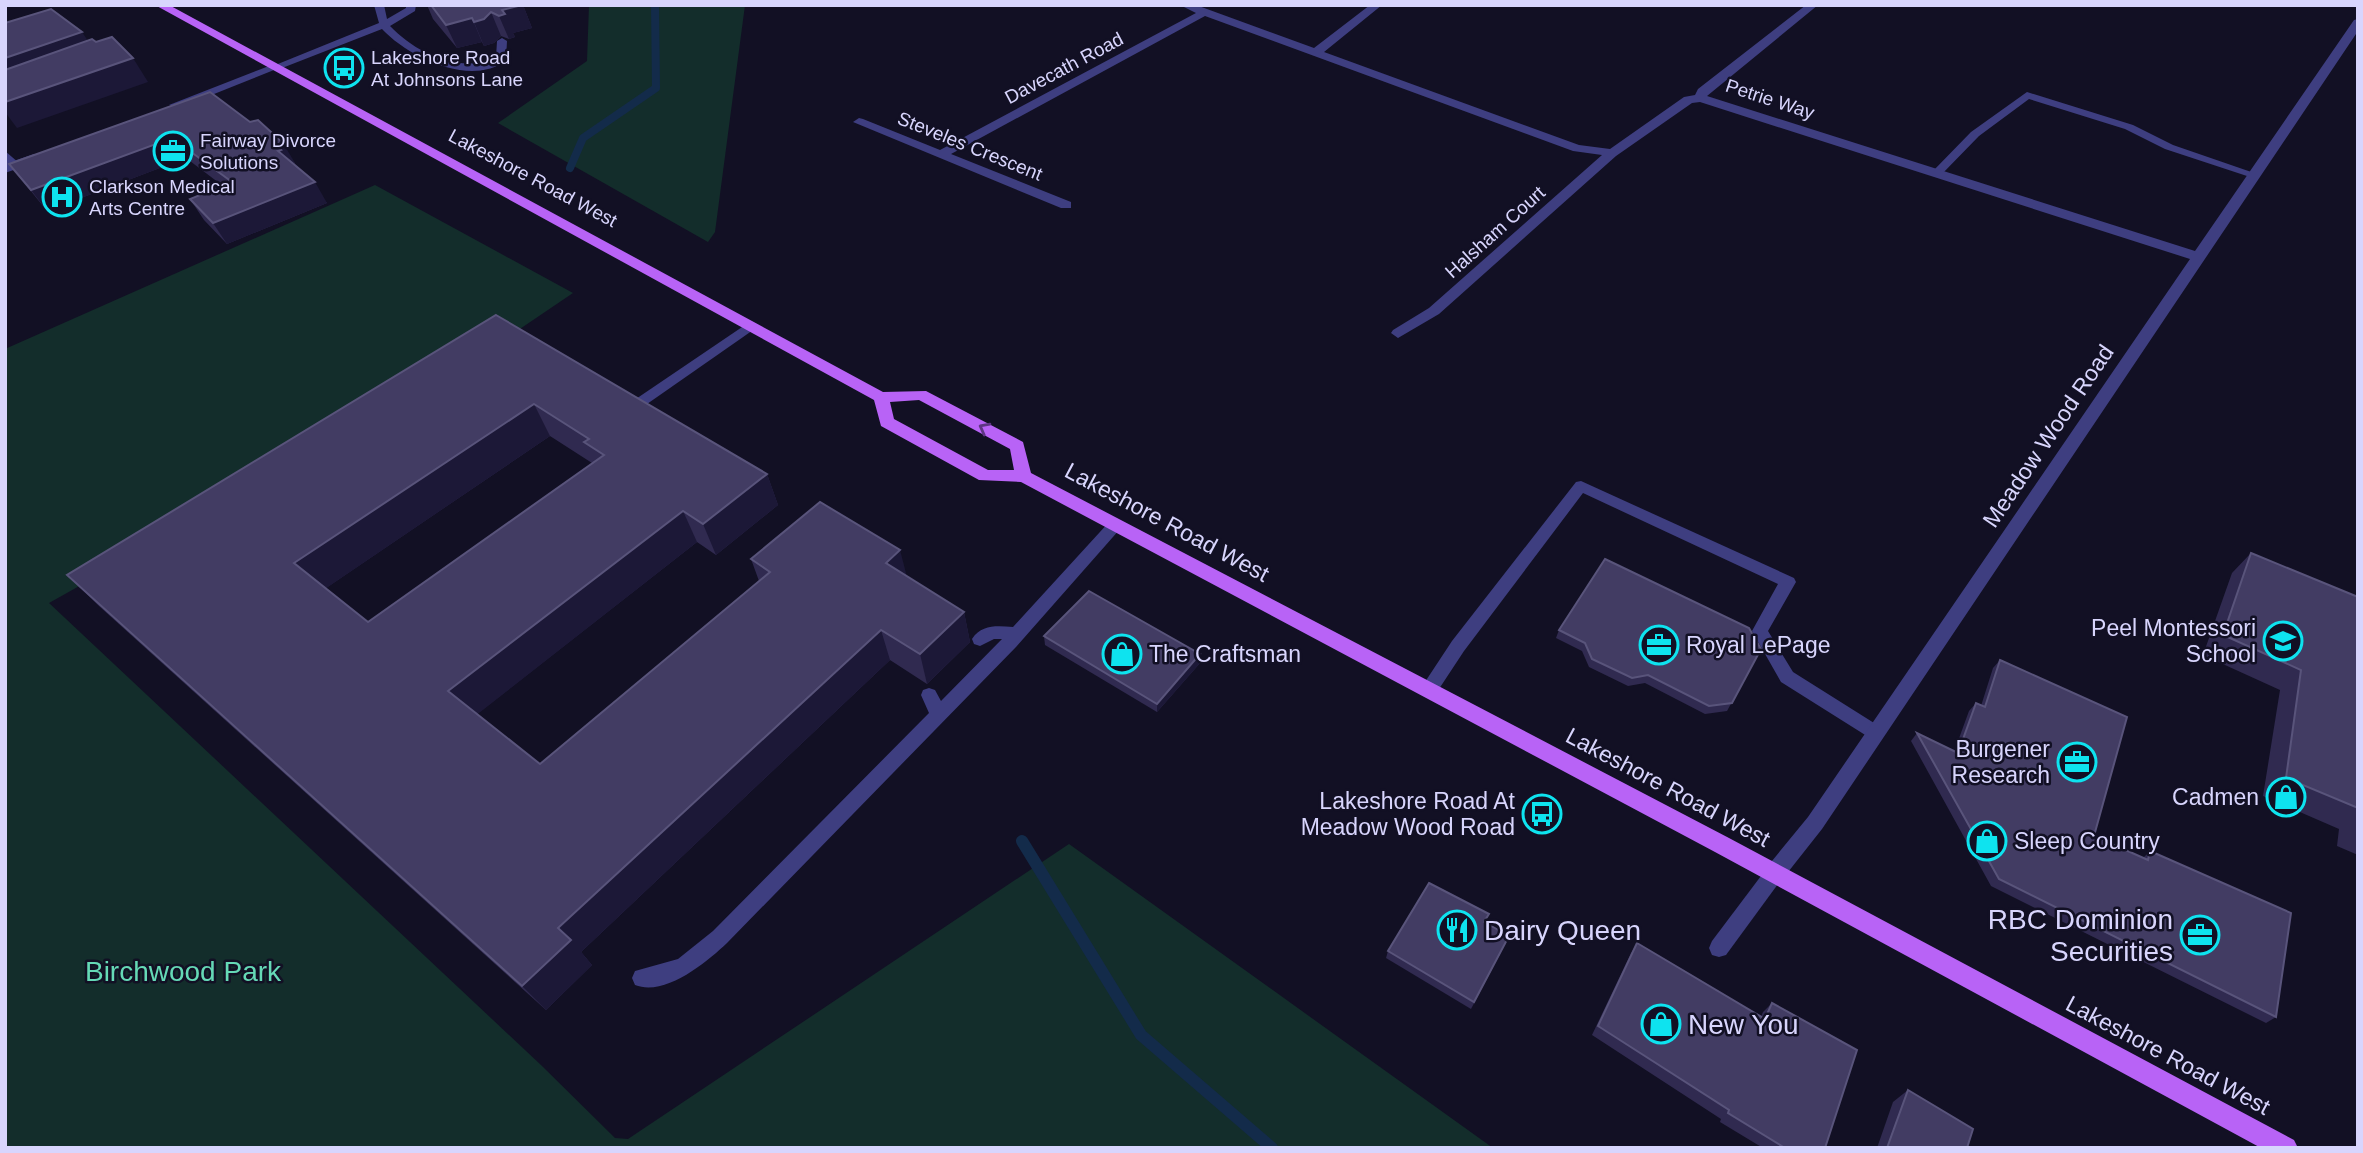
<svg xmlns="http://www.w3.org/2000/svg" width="2363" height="1153" font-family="Helvetica,sans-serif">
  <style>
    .green { fill: #132d2b }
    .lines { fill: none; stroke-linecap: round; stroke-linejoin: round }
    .stream-far1 { stroke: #132b4a; stroke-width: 8 }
    .stream { stroke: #132b4a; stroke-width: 12 }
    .service { fill: #3e3e80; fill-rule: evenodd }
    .minor { fill: #3e3e80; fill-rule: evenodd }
    .primary { fill: #b863f6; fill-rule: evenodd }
    .wall { fill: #302a50; fill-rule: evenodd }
    .shaded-wall { fill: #1c1837 }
    .building { fill: #423c63; stroke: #59547b; stroke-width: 2; fill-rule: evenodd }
    .oneway { stroke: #5d3582 }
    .labels { text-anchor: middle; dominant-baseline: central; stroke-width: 5; stroke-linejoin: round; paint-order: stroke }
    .far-poi-label { font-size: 19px; fill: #d8d5fd; stroke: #121024; text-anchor: start }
    .far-street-label { font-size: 19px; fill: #d8d5fd; stroke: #121024 }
    .street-label { font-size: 23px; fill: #d8d5fd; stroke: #121024 }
    .poi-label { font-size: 23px; fill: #d8d5fd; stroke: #121024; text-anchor: end }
    .near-poi-label { font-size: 28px; fill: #d8d5fd; stroke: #121024; text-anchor: start }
    .near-park-label { font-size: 28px; fill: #65d9b6; stroke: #121024 }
  </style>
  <rect width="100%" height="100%" fill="#121024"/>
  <g class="green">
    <polygon points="589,5 745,5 715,232 708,242 498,123 587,61"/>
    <polygon points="375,185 573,293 431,389 49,603 542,1066 615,1138 628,1139 1069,844 1493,1148 5,1148 5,349"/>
  </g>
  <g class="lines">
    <polyline class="stream-far1" points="570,168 583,138 656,88 655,5"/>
    <polyline class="stream" points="1022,841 1141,1035 1272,1148"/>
    <g class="service">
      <path d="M374,5H384L387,19L406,8V5H416L415,11L390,26C416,53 459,74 496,58L497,41L502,38L507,41L506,60C472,88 408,57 382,29L277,70L268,68L379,23Z"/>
      <polygon points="2027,92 2133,125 2173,145 2260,175 2258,177 2250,177 2165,149 2125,129 2029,99 1979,136 1941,175 1933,175 1933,171 1971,132"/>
      <polygon points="5,151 19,163 19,167 11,167 5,161"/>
      <polygon points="751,321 758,325 756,328 637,411 627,411 625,408 627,405"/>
      <polygon points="1581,481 1794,578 1796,582 1768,631 1793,672 1882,728 1885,733 1882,738 1876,740 1870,738 1781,682 1752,631 1778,584 1583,493 1464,651 1435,695 1429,697 1423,695 1421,690 1423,685 1452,641 1576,482"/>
      <path d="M1115,519L1123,525L1120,529L1016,647L727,943C707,962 665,997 635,985L632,978L635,971L678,959L713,931L929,713L921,695L923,690L929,688L935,690L941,701L1002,639H994L980,646L974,644L972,639C982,624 997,626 1013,627L1110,521Z"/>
      <polygon points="1774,865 1781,868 1783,874 1781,880 1726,955 1719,957 1712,955 1709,948 1712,941 1767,868"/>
    </g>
    <g class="minor">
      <polygon points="1180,5 1196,5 1314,48 1370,5 1382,5 1324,52 1579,145 1610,149 1684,97 1695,95 1698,89 1806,5 1818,5 1707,96 2195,251 2354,20 2358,19 2358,31 1822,829 1781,881 1774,884 1767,881 1764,874 1767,867 1808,817 2190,259 1700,102 1692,103 1616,156 1439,314 1398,338 1391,333 1393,330 1429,308 1602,155 1573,151 1205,16 951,154 1071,202 1071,208 1061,208 853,122 859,118 863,119 940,150 1196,13"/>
      <polygon points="269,66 279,68 179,108 169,105"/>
      <polygon points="34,154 39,155 39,161 5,173 5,164"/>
    </g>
    <path class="primary" d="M155,5H169L883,392L926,391L1023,442L1031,473L1729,838L2294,1140L2298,1148H2261L1715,852L1021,482L979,480L881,426L874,400ZM919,400L1010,449L1014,470H988L894,419L890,402Z"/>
  </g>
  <g class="wall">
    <polygon points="427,5 523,5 532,28 513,33 515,37 509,39 501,36 494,43 484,46 482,42 457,48 433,19"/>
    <polygon points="210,92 295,163 294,164 327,203 227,244 204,220 190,199 223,186 186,158 47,211 9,164"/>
    <path d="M496,315L767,474L778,505L716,555L697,542L477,714L540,764L759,581L751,559L906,576L964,612L970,642L927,684L890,660L581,952L592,965L546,1010L99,606L67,575ZM550,436L592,463L368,622L326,588Z"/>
    <polygon points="2251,553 2358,597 2358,855 2337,846 2339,829 2263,796 2280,690 2203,655 2232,573"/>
    <polygon points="1559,630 1761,649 1727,711 1705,714 1645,683 1628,686 1589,667 1582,651 1556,638"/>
    <polygon points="1044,636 1200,654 1200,663 1157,712 1045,645"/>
    <polygon points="2000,660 2094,836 2143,858 2150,851 2276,1017 2266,1023 1991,886 1911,741 1917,733 1954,752 1969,711 1976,703 1981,706 1993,668"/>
    <polygon points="1485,922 1506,943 1471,1009 1386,958 1388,951"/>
    <polygon points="1637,943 1761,1017 1763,1012 1772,1003 1825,1148 1763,1148 1720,1122 1721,1119 1592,1035 1631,953"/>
    <polygon points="1908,1090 1967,1148 1877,1148 1893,1102"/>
  </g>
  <g class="shaded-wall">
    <polygon points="523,5 532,28 513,33 515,37 509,39 499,16 502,10"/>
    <polygon points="491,12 501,36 494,43 484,46 474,22"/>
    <polygon points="472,18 482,42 457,48 446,25"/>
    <polygon points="82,32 98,56 5,88 5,58"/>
    <polygon points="133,58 148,82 17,128 5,112 5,102"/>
    <polygon points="172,138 186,158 47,211 31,190"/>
    <polygon points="283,143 295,163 290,166 290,172 276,146"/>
    <polygon points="315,182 327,203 227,244 213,223"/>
    <polygon points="534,404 550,436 319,593 294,563"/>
    <polygon points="767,474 778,505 716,555 703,524"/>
    <polygon points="683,511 697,542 470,720 448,691"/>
    <polygon points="900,550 908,581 886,563"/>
    <polygon points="964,612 970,642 927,684 920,654"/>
    <polygon points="881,630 890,660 581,952 592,965 546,1010 522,986 558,928"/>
    <polygon points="1200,654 1200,663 1157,712 1157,704"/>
  </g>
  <g class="building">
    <polygon points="431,5 522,5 502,10 505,14 499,16 491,12 484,19 474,22 472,18 446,25"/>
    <polygon points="51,9 82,32 5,58 5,23"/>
    <polygon points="112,37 133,58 5,102 5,70 92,39 96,42"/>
    <polygon points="210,92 250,122 258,120 283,143 276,146 281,150 278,151 315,182 213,223 190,199 232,182 172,138 31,190 9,164"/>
    <path d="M496,315L767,474L703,524L683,511L448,691L540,764L770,572L751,559L820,502L900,550L886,563L964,612L920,654L881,630L558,928L571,940L522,986L67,575ZM534,404L589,439L584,442L604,455L368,622L294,563Z"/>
    <polygon points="2251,553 2358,597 2358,808 2286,778 2301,670 2223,635"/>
    <polygon points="1605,559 1749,628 1761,649 1732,703 1709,706 1648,675 1632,678 1592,659 1585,643 1559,630"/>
    <polygon points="1089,591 1200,654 1157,704 1044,636"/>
    <polygon points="2000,660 2127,717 2094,836 2148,860 2150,851 2291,913 2276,1017 1999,879 1917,733 1958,753 1976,703 1985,707"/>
    <polygon points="1429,883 1489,914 1484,922 1509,936 1474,1002 1388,951"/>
    <polygon points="1637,943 1765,1019 1772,1003 1857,1050 1825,1148 1785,1148 1728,1113 1729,1110 1598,1026"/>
    <polygon points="1908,1090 1973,1129 1967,1148 1887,1148"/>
  </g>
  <defs><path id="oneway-chevron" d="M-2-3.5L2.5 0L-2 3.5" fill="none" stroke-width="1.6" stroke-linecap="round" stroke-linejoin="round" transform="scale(1.75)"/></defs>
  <use class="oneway" href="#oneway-chevron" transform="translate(984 428) rotate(-152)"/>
  <defs>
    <symbol id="bus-ring" viewBox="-11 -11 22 22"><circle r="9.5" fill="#121024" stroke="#0ee3ef" stroke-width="1.5"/><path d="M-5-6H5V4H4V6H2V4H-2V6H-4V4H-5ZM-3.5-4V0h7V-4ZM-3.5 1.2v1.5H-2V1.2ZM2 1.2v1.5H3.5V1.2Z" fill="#0ee3ef"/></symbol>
    <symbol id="office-ring" viewBox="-11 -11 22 22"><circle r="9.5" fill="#121024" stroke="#0ee3ef" stroke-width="1.5"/><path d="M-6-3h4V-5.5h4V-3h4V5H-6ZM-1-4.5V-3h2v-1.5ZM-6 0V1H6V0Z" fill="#0ee3ef"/></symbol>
    <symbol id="hospital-ring" viewBox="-11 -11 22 22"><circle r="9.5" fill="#121024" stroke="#0ee3ef" stroke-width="1.5"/><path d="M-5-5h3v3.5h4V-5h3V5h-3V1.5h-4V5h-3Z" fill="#0ee3ef"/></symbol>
    <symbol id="school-ring" viewBox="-11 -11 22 22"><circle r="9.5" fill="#121024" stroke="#0ee3ef" stroke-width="1.5"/><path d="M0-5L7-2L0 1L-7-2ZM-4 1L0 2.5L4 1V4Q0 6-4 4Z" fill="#0ee3ef"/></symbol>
    <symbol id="shop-ring" viewBox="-11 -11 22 22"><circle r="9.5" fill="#121024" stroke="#0ee3ef" stroke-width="1.5"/><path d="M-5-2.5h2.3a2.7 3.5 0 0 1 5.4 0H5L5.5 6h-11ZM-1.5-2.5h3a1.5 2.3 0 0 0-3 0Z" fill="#0ee3ef"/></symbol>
    <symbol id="restaurant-ring" viewBox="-11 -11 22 22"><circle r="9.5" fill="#121024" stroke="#0ee3ef" stroke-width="1.5"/><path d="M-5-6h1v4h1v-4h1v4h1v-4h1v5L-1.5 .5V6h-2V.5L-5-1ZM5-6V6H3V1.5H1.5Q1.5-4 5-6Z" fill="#0ee3ef"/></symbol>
  </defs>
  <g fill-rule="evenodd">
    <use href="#bus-ring" x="322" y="46" width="44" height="44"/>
    <use href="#office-ring" x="151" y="129" width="44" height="44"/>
    <use href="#hospital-ring" x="40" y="175" width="44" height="44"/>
    <use href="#school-ring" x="2261" y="619" width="44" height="44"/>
    <use href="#office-ring" x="1637" y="623" width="44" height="44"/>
    <use href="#shop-ring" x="1100" y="632" width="44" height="44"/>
    <use href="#office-ring" x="2055" y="740" width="44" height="44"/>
    <use href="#shop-ring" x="2264" y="775" width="44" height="44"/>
    <use href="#bus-ring" x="1520" y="792" width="44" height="44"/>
    <use href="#shop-ring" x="1965" y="819" width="44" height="44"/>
    <use href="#restaurant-ring" x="1435" y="908" width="44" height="44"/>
    <use href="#office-ring" x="2178" y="913" width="44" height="44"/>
    <use href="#shop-ring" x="1639" y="1002" width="44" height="44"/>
  </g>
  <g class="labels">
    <g class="far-poi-label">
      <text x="371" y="57">Lakeshore Road<tspan x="371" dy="22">At Johnsons Lane</tspan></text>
      <text x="200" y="140">Fairway Divorce<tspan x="200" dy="22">Solutions</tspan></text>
      <text x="89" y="186">Clarkson Medical<tspan x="89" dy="22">Arts Centre</tspan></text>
    </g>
    <g class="far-street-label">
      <text transform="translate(1064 68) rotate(-28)">Davecath Road</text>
      <text transform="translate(1770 99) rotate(18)">Petrie Way</text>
      <text transform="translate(970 146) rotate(22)">Steveles Crescent</text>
      <text transform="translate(533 178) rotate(28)">Lakeshore Road West</text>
      <text transform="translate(1495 232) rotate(-42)">Halsham Court</text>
    </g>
    <g class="street-label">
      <text transform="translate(2048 436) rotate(-56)">Meadow Wood Road</text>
      <text transform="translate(1167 522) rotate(28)">Lakeshore Road West</text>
      <text transform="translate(1668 787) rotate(28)">Lakeshore Road West</text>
      <text transform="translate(2168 1055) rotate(28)">Lakeshore Road West</text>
    </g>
    <g class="poi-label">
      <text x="2256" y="628">Peel Montessori<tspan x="2256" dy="26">School</tspan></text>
      <text x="1686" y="645" text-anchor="start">Royal LePage</text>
      <text x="1149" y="654" text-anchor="start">The Craftsman</text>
      <text x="2050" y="749">Burgener<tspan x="2050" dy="26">Research</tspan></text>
      <text x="2259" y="797">Cadmen</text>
      <text x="1515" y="801">Lakeshore Road At<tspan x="1515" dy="26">Meadow Wood Road</tspan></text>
      <text x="2014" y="841" text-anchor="start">Sleep Country</text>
    </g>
    <g class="near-poi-label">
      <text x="2173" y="919" text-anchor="end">RBC Dominion<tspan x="2173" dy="32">Securities</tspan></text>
      <text x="1484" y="930">Dairy Queen</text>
      <text x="1688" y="1024">New You</text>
    </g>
    <g class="near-park-label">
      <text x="183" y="971">Birchwood Park</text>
    </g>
  </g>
  <rect width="2363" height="1153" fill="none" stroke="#d8d5fd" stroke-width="14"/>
</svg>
